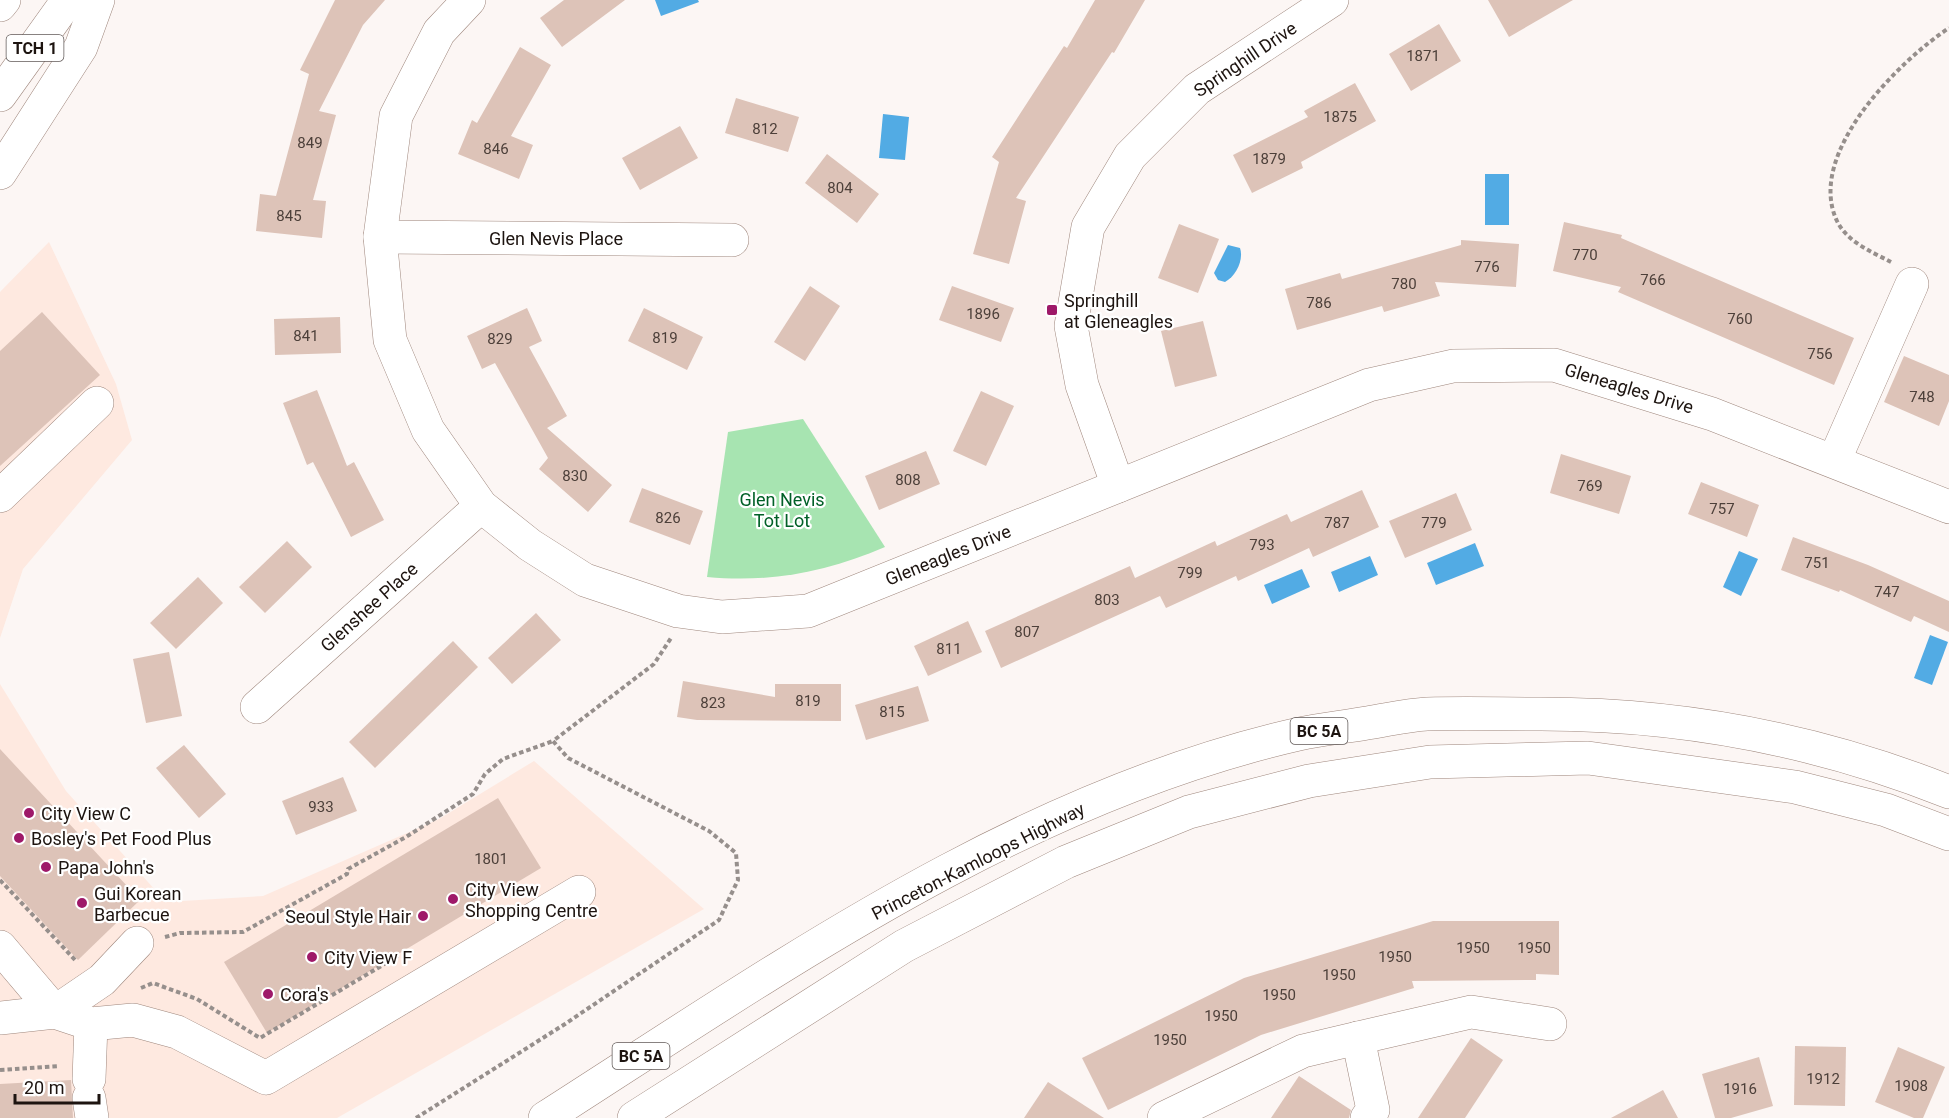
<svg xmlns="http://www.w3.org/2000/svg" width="1949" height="1118" font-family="Roboto,sans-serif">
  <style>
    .built { fill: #fee9e0 }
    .green { fill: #a7e4b1 }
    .water { fill: #52abe4 }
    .building { fill: #ddc3b8 }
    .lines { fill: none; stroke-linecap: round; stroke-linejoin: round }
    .minor-casing { stroke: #9f877d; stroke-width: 34 }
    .major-casing { stroke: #9f877d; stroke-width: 34 }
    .highway-casing { stroke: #9f877d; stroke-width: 34 }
    .path { stroke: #968f8c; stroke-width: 4; stroke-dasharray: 4.5 3; stroke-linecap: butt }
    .minor { stroke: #fff; stroke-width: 33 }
    .major { stroke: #fff; stroke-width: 33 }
    .highway { stroke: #fff; stroke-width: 33 }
    .poi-dot { fill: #9e1969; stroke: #fff; stroke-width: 2 }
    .labels { text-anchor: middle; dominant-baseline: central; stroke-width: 4.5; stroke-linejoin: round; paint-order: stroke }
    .number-label { font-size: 15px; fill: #4d403a }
    .shield { fill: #fff; stroke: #615a58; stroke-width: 1.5 }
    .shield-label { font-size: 16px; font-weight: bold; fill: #1d1410 }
    .street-label { font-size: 18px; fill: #1d1410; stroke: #fff }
    .poi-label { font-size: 18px; fill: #1d1410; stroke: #fff; text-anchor: start }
    .park-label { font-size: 18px; fill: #016027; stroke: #fff }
  </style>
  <rect width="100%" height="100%" fill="#fcf6f4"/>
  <g class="built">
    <polygon points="49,242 116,384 132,440 23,569 0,638 0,292"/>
    <polygon points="0,684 66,791 166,902 263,896 439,819 534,761 704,909 337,1118 0,1118"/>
  </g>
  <path class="green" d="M803,419L885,547C827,572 770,583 707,577L728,432Z"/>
  <g class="water">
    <polygon points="655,0 698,0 699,2 661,16"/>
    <polygon points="883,114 909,117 905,160 879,158"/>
    <rect x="1485" y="174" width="24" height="51"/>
    <path d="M1228,245L1240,248C1244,260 1236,276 1225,282L1218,280L1214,273Z"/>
    <polygon points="1475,543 1484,566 1436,585 1427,563"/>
    <polygon points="1739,551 1758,559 1741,596 1723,587"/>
    <polygon points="1370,556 1378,575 1339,592 1331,572"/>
    <polygon points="1302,569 1310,587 1272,604 1264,585"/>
    <polygon points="1930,635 1948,642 1932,685 1914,678"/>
  </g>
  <g class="building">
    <polygon points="335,0 385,0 363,25 319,111 336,115 313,200 326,201 322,238 256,231 260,194 276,196 309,74 300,70"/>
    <polygon points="564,0 625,0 562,47 540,18"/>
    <polygon points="1095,0 1145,0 1114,53 1112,52 1016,198 1026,201 1009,264 973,254 999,162 992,157 1064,46 1067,48"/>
    <polygon points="1488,0 1573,0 1509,37"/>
    <polygon points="1439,24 1461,61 1411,91 1389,54"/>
    <polygon points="520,47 551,65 511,136 533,145 519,179 458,154 472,120 477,123"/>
    <polygon points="1355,83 1376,121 1301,162 1303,168 1252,193 1233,155 1308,117 1304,111"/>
    <polygon points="736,98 799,117 788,152 725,133"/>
    <polygon points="680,126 698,158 640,190 622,158"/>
    <polygon points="827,154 879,194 857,223 805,183"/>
    <polygon points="1564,222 1622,235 1621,238 1854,338 1834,385 1618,292 1621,287 1553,271"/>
    <polygon points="1179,224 1219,239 1198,293 1158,278"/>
    <polygon points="1461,240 1519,244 1516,287 1435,282 1440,296 1384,312 1382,306 1297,330 1285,289 1340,273 1342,279 1461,245"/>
    <polygon points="810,286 840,306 805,361 774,342"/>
    <polygon points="952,286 1014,308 1001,342 939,320"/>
    <polygon points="527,308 542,341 529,347 567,416 547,428 612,485 588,512 539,469 548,458 495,363 482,369 467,336"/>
    <polygon points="644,308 703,337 687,370 628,341"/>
    <polygon points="42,312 100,375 0,466 0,351"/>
    <polygon points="340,317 341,353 275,355 274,319"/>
    <polygon points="1203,321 1217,376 1175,387 1161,331"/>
    <polygon points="1904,356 1949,375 1949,401 1939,426 1884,402"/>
    <polygon points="317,390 347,466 354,462 384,520 351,537 313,462 307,465 283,403"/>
    <polygon points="981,391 1014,406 986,466 953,451"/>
    <polygon points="926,451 940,484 879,510 865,476"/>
    <polygon points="1561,454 1631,476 1619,514 1550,493"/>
    <polygon points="1701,482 1759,505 1747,537 1688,514"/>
    <polygon points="642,488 703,511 690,545 629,522"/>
    <polygon points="1362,490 1379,527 1313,557 1309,548 1238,581 1236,576 1166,608 1160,596 1001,668 985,631 1130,566 1135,578 1215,541 1217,546 1287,514 1291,522"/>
    <polygon points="1456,493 1472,530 1405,558 1389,521"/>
    <polygon points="1793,537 1868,565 1949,601 1949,632 1914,616 1911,622 1840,590 1839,592 1781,570"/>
    <polygon points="287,541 312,567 265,613 239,587"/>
    <polygon points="198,577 223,603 176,649 150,623"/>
    <polygon points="536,613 561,640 512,684 488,658"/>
    <polygon points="968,621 982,652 928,676 914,646"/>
    <polygon points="453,641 478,667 375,768 349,742"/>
    <polygon points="169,652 182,716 146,723 133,659"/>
    <polygon points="683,681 775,697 775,684 841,684 841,721 697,720 677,717"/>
    <polygon points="918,686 929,721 866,740 855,705"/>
    <polygon points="184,745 226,794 199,818 156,768"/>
    <polygon points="0,749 140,900 78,960 0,876"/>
    <polygon points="343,777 357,811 296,835 282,801"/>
    <polygon points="498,798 541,868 267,1033 224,962"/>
    <polygon points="1433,921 1559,921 1559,975 1536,974 1536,980 1412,981 1414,988 1261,1035 1108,1110 1082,1058 1244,978"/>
    <polygon points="1471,1038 1503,1060 1465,1118 1418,1118"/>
    <polygon points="1795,1046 1846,1047 1845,1106 1794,1105"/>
    <polygon points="1898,1047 1945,1067 1923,1118 1914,1118 1875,1102"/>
    <polygon points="1759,1057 1773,1106 1731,1118 1715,1118 1702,1074"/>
    <polygon points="1299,1076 1351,1110 1349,1118 1271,1118"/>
    <polygon points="71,1080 73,1118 0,1118 0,1084"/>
    <polygon points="1048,1082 1104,1118 1024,1118"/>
    <polygon points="1663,1090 1678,1118 1611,1118"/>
  </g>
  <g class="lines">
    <defs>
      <g id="minor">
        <polyline points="469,0 439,32 396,116 380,237 390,340 428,430 481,506 530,545 585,580 678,611 722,617 808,611 1369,385 1453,366 1554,365 1712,414 1949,507"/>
        <polyline points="380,237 732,240"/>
        <polyline points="1834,461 1912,284"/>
        <polyline points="1118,486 1082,385 1071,326 1088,227 1130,156 1197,89 1332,0"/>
        <polyline points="0,496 97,403"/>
        <polyline points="257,707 481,506"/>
        <polyline points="0,947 55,1012"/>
        <polyline points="55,1012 102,980 137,943"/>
        <polyline points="0,1018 55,1012 91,1024 133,1020 177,1032 266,1078 579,892"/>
        <polyline points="1358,1038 1373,1110 1367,1118"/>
        <polyline points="89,1079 91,1024"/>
        <polyline points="89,1098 92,1118"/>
        <polyline points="1164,1118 1303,1051 1358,1038 1471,1012 1550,1024"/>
      </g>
      <g id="major">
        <path d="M545,1118C781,967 1021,797 1299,734C1321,729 1345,727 1367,723C1387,720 1407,715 1427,714C1465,713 1503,714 1541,714C1681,714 1819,740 1949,792"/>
        <polyline points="634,1118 904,946 1066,862 1189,812 1309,781 1430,762 1588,758 1795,787 1886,810 1949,834"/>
      </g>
      <g id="highway">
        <polyline points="0,5 4,0"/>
        <polyline points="0,95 68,0"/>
        <polyline points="0,173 81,47 98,0"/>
      </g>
    </defs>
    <use href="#minor" class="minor-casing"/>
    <use href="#major" class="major-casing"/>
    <use href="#highway" class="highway-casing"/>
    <g class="path">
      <path d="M1891,262C1872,252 1847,242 1837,221C1805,154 1899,61 1949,28"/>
      <polyline points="0,880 77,962"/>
      <polyline points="165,937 180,933 243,932 347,874 348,869 406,837 473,794 485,774 503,759 553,741"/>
      <polyline points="141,988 153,983 197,999 260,1038 398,956"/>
      <polyline points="0,1070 59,1066"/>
      <polyline points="416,1118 565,1024 719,920 738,880 736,853 709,831 568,758 553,741 654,664 671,638"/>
    </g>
    <use href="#minor" class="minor"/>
    <use href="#major" class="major"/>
    <use href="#highway" class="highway"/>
  </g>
  <g class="poi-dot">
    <rect x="1046" y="304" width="12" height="12" rx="3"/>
    <circle cx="29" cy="813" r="6"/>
    <circle cx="19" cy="838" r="6"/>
    <circle cx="46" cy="867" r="6"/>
    <circle cx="453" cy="899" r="6"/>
    <circle cx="82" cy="903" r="6"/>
    <circle cx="423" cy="916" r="6"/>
    <circle cx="312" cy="957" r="6"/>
    <circle cx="268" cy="994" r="6"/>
  </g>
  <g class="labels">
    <g class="number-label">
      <text x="1423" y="56">1871</text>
      <text x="1340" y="117">1875</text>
      <text x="765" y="129">812</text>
      <text x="310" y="143">849</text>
      <text x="496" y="149">846</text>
      <text x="1269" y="159">1879</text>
      <text x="840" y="188">804</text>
      <text x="289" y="216">845</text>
      <text x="1585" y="255">770</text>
      <text x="1487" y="267">776</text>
      <text x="1653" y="280">766</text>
      <text x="1404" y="284">780</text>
      <text x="1319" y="303">786</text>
      <text x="983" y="314">1896</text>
      <text x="1740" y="319">760</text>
      <text x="306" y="336">841</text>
      <text x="665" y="338">819</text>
      <text x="500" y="339">829</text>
      <text x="1820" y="354">756</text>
      <text x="1922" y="397">748</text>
      <text x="575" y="476">830</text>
      <text x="908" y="480">808</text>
      <text x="1590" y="486">769</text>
      <text x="1722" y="509">757</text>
      <text x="668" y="518">826</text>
      <text x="1337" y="523">787</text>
      <text x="1434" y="523">779</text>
      <text x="1262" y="545">793</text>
      <text x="1817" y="563">751</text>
      <text x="1190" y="573">799</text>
      <text x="1887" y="592">747</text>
      <text x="1107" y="600">803</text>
      <text x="1027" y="632">807</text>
      <text x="949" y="649">811</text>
      <text x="808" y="701">819</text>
      <text x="713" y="703">823</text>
      <text x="892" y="712">815</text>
      <text x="321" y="807">933</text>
      <text x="491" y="859">1801</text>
      <text x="1473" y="948">1950</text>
      <text x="1534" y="948">1950</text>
      <text x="1395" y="957">1950</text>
      <text x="1339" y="975">1950</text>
      <text x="1279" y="995">1950</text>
      <text x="1221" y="1016">1950</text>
      <text x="1170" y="1040">1950</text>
      <text x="1823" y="1079">1912</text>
      <text x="1911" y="1086">1908</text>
      <text x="1740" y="1089">1916</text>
    </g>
    <g class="shield">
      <rect x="6.5" y="35" width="57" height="26" rx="4.5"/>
      <rect x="1290.5" y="718" width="57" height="26" rx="4.5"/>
      <rect x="612.5" y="1043" width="57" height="26" rx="4.5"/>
    </g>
    <g class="shield-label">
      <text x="35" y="48">TCH 1</text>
      <text x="1319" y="731">BC 5A</text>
      <text x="641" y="1056">BC 5A</text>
    </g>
    <g class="street-label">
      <text transform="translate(1245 59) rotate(-34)">Springhill Drive</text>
      <text x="556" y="238">Glen Nevis Place</text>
      <text transform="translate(1629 388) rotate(17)">Gleneagles Drive</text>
      <text transform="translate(948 555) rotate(-22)">Gleneagles Drive</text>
      <text transform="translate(369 607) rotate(-42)">Glenshee Place</text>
      <text transform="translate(978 861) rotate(-27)">Princeton-Kamloops Highway</text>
    </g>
    <g class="poi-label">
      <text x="1064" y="300">Springhill<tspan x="1064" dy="21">at Gleneagles</tspan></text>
      <text x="41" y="813">City View C</text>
      <text x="31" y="838">Bosley's Pet Food Plus</text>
      <text x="58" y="867">Papa John's</text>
      <text x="465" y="889">City View<tspan x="465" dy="21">Shopping Centre</tspan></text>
      <text x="94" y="893">Gui Korean<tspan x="94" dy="21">Barbecue</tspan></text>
      <text x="411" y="916" text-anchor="end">Seoul Style Hair</text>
      <text x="324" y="957">City View F</text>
      <text x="280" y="994">Cora's</text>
    </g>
    <g class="park-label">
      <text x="782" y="499">Glen Nevis<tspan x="782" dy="21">Tot Lot</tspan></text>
    </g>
  </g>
  <path d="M15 1094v9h84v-9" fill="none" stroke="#1d1410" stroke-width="3"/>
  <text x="24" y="1094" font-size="18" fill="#1d1410" stroke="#ffffff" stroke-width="4.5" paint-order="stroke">20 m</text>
</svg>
